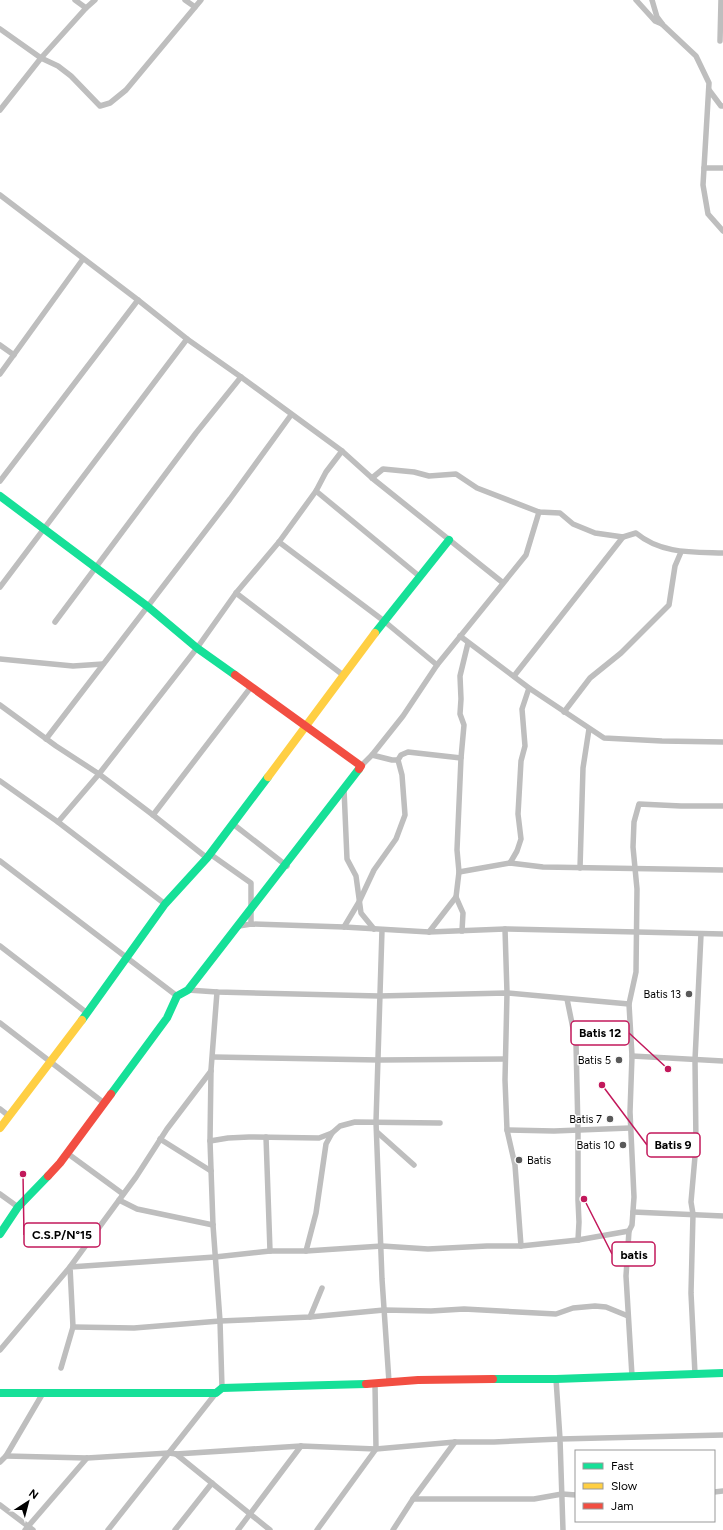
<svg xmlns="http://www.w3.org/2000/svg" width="723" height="1530" font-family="Figtree,sans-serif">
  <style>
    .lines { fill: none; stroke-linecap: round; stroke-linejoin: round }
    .street { stroke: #bebebe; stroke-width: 5.5 }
    .fast { stroke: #16e098; stroke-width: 8 }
    .slow { stroke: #ffcf43; stroke-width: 8 }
    .jam { stroke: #f24e42; stroke-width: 8 }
    .poi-dot { fill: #595959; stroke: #fff; stroke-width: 1.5 }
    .labels { text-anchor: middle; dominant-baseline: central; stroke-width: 3; stroke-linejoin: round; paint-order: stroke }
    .poi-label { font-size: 11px; fill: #000; stroke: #fff; text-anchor: end }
    .leader { fill: none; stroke: #c2185b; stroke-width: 1.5 }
    .callout-dot { fill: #c2185b; stroke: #fff; stroke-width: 1.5 }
    .callout { fill: #fff; stroke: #c2185b; stroke-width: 1.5 }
    .callout-label { font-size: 12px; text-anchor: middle; font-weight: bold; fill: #000 }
  </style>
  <rect width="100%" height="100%" fill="#fff"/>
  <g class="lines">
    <g class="street">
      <polyline points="75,0 86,8"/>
      <polyline points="185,0 195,7"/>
      <polyline points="636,0 655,21 662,24"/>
      <polyline points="652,0 657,17 663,25 696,56 709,83 703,185 708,214 723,231"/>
      <polyline points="0,29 41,58 58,66 71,76 100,106 110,103 126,90 201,0"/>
      <polyline points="720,41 721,0"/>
      <polyline points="709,90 721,106 723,106"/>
      <polyline points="0,110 41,58 86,8 95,0"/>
      <polyline points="704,168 723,168"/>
      <polyline points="0,195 138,300 187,339 241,377 342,451 372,478 502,582"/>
      <polyline points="0,345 14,355"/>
      <polyline points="0,374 83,259"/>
      <path d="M372,478L383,469L414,472L429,476L456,474L477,488L539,512L560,513L573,524L595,533L623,537L636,533C661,554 692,552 723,553"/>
      <polyline points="0,481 138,300"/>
      <polyline points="316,491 419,576"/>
      <polyline points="279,542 384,621 437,665"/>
      <polyline points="0,587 187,339"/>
      <polyline points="236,593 343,675"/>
      <polyline points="55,622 196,433 241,377"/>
      <polyline points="460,636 529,688 604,738 662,741 723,742"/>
      <polyline points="0,659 73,666 103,664"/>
      <polyline points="514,676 623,537"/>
      <polyline points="0,705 56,746 99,774 153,815 207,858"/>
      <polyline points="564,712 590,678 621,653 669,605 675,566 681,552"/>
      <polyline points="46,739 230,499 291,415"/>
      <polyline points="372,755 392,760 398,760 401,755 408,752 461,758"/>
      <polyline points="361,766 372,755 403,716 437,665 526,555 539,512"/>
      <polyline points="0,781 58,822 165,904"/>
      <polyline points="344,789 347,859 356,876 361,913 374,929"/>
      <polyline points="153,815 251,687"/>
      <polyline points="58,822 99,774 197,648 236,593 279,542 316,491 326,472 342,451"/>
      <polyline points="233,824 287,866"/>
      <polyline points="210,854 251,883 251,924"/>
      <polyline points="0,861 177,996"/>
      <polyline points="510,863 517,851 521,839 518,814 521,761 525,746 522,709 529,688"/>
      <polyline points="580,868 583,768 589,729"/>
      <polyline points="459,872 510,863 543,867 723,870"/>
      <polyline points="239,926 251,924 344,927 429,932 505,929 723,934"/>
      <polyline points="344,927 359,902 374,870 396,839 405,815 402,775 398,760"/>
      <polyline points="505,929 507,993 505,1080 507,1130 515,1165 521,1246"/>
      <polyline points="382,930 376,1122 382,1279 389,1382"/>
      <polyline points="462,931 463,913 456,897 459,872 457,850 461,758 464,725 460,714 461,699 460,676 468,643"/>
      <polyline points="429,932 456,897"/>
      <polyline points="0,946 87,1013"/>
      <polyline points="188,990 217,992 379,996 507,993 629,1004"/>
      <polyline points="217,992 211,1070 210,1141 213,1225 220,1321 222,1388"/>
      <polyline points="567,999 576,1043 578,1131 578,1200 579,1222 578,1240"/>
      <polyline points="0,1023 104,1103"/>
      <polyline points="632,1056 723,1061"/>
      <polyline points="213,1057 379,1060 505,1059"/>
      <polyline points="0,1109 9,1116"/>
      <polyline points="507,1130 554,1131 630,1128"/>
      <polyline points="377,1132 414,1165"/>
      <polyline points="266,1137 270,1251"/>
      <polyline points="160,1139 211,1171"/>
      <polyline points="210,1141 228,1138 249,1137 319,1138 332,1133 340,1126 355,1122 440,1123"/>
      <polyline points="67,1153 123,1194"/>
      <polyline points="0,1194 18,1207"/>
      <polyline points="119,1200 137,1209 213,1225"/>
      <polyline points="633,1212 723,1216"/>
      <polyline points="306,1251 316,1213 326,1144 332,1133"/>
      <polyline points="310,1317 322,1288"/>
      <polyline points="73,1327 134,1328 220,1321 310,1317 384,1310 431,1311 464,1309 556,1314 573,1308 595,1306 606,1307 628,1316"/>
      <polyline points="0,1350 70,1267 136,1177 167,1129 211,1071"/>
      <polyline points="61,1368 73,1327 70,1267 215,1257 270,1251 306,1251 382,1246 428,1249 487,1246 521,1246 578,1240 629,1231"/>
      <polyline points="695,1374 691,1293 693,1214 691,1202 696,1145 695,1060 701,934"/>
      <polyline points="632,1376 626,1276 629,1231 632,1225 634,1197 630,1112 632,1056 629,1004 636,972 637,889 633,847 634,822 639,804 681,806 723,806"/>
      <polyline points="176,1454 270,1530"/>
      <polyline points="6,1456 87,1458 169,1453 176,1454 301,1446 376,1449 455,1442 494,1442 560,1439 556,1379"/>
      <polyline points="0,1462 6,1456 43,1393"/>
      <polyline points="714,1492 723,1491"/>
      <polyline points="413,1499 534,1499 562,1494 576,1495"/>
      <polyline points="0,1505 33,1530"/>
      <polyline points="25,1530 87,1458"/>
      <polyline points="108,1530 216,1393"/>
      <polyline points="175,1530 212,1483"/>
      <polyline points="238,1530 301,1446"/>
      <polyline points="317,1530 376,1449 375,1384"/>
      <polyline points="393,1530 413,1499 455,1442"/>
      <polyline points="563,1530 560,1439 723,1435"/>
    </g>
    <g class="fast">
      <polyline points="0,496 147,606 197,648 235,675"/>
      <polyline points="375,633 449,540"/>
      <polyline points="82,1020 165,904 207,858 268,777"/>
      <polyline points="111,1094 167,1018 177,996 188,990 359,769"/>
      <polyline points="0,1234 18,1207 48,1176"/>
      <polyline points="493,1379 556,1379 723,1373"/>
      <polyline points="0,1393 216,1393 222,1388 366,1384"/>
    </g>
    <g class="slow">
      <polyline points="268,777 375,633"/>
      <polyline points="0,1128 82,1020"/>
    </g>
    <g class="jam">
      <polyline points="235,675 361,766 359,769"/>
      <polyline points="48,1176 60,1163 111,1094"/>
      <polyline points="366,1384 418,1380 493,1379"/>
    </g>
  </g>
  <g class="poi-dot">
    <circle cx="689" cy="994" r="4"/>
    <circle cx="619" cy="1060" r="4"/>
    <circle cx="610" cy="1119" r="4"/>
    <circle cx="623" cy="1145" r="4"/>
    <circle cx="519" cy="1160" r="4"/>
  </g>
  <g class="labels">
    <g class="poi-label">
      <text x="681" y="994">Batis 13</text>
      <text x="611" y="1060">Batis 5</text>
      <text x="602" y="1119">Batis 7</text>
      <text x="615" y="1145">Batis 10</text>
      <text x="527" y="1160" text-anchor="start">Batis</text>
    </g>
  </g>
  <path class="leader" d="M668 1069L629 1033M602 1085L647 1145M23 1174L24 1235M584 1199L612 1254"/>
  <g class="callout-dot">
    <circle cx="668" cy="1069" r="4"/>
    <circle cx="602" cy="1085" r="4"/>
    <circle cx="23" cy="1174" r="4"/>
    <circle cx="584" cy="1199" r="4"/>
  </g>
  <g class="callout">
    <rect x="571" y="1021" width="58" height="24" rx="4"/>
    <rect x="647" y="1133" width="53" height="24" rx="4"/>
    <rect x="24" y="1223" width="76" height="24" rx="4"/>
    <rect x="612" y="1242" width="43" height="24" rx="4"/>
  </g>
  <g class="callout-label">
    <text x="600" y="1037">Batis 12</text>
    <text x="673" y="1149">Batis 9</text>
    <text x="62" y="1239">C.S.P/N°15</text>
    <text x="634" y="1259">batis</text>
  </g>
  <rect x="575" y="1450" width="140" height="72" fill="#ffffff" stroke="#999999"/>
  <rect x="583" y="1463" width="20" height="6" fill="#16e098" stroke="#999999"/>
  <text x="611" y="1470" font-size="12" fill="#000000">Fast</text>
  <rect x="583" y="1483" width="20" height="6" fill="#ffcf43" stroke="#999999"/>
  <text x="611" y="1490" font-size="12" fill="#000000">Slow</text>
  <rect x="583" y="1503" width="20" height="6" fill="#f24e42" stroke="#999999"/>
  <text x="611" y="1510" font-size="12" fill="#000000">Jam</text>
  <g transform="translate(28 1502) rotate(36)" stroke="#ffffff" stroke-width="3" paint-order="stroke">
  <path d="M0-3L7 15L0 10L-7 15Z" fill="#000000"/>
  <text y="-6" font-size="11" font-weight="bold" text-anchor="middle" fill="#000000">N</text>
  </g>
</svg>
